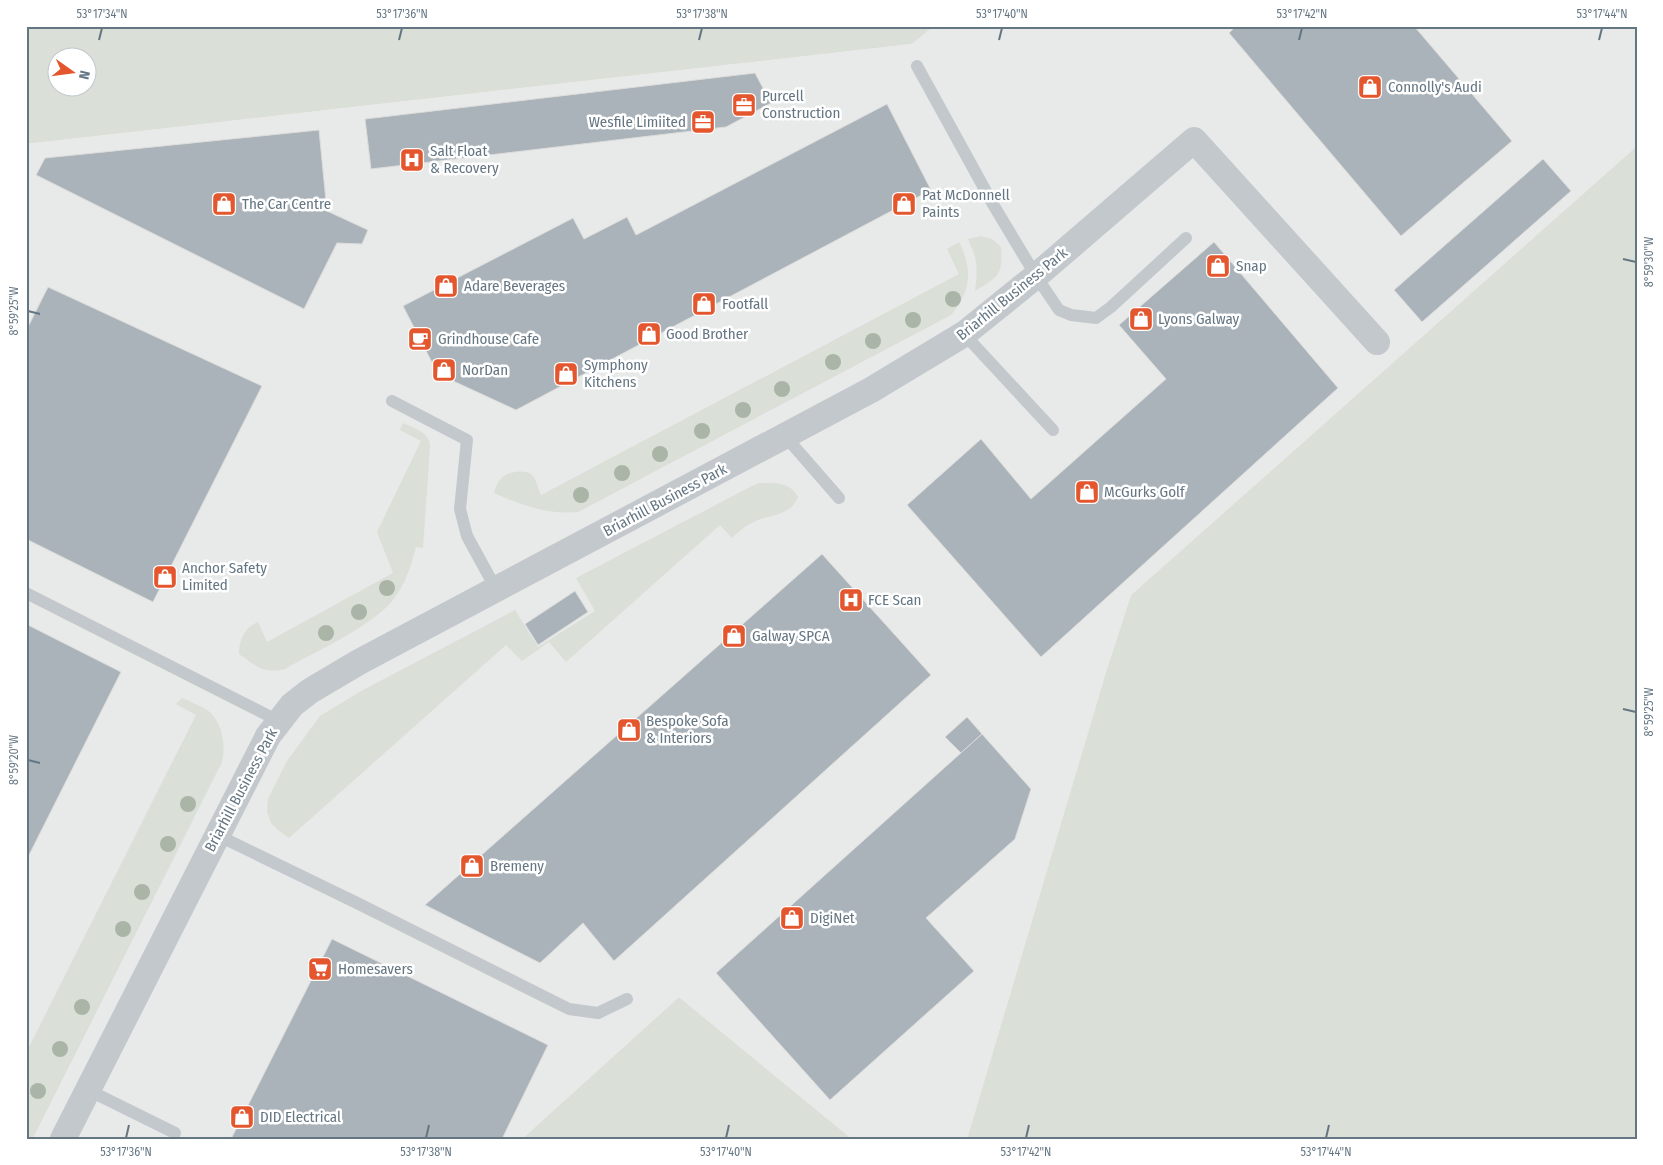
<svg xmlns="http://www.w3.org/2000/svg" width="1663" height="1165" font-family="'Fira Sans Condensed',sans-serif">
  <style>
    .built { fill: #e8e9e9 }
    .green { fill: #dadfd7; fill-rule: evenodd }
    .building { fill: #aab3b9; stroke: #dcdcda }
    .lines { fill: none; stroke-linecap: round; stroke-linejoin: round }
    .lane { stroke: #c3c8cc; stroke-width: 12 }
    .street { stroke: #c3c8cc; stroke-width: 26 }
    .tree { fill: #aab4a7 }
    .ticks { fill: none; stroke: #657683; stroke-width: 2 }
    .labels { text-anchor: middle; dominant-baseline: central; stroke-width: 5; stroke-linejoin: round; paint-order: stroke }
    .poi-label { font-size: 15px; fill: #657683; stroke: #fff; text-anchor: start }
    .street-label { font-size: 15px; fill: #657683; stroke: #fff }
    .neatline { fill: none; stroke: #657683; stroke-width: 2 }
    .ticks-label { font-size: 12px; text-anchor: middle; fill: #657683 }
  </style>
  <rect width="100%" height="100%" fill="#fafaf8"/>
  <polygon class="built" points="934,26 1637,26 1637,146 1131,595 1106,672 967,1139 852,1139 679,997 522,1139 26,1139 26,144 912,44"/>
  <g class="green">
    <path d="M26,26H934L912,44L26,144ZM58,58H88V88H58Z"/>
    <polygon points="1637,146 1637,1139 967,1139 1106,672 1131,595"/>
    <path d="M981,236L992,239L1001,247C1003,276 998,276 975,291C978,267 978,261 968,239Z"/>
    <path d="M959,242C973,270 971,291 951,315L578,512C548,515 521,505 494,493C496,486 498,481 504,476C511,471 527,469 533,476C537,481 538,489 541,495L959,274L947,249Z"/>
    <path d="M403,423C413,428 429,432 430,445L423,548L416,547C411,566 405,585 393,600C371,627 316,651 285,669C262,674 258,667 239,654C239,640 244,628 258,622L267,642L393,573L377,532L421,441L400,430Z"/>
    <path d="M759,483C774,483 791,482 798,497C791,515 774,514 758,520C748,524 740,530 732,538L720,525L566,662L549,642L522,661L506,645L289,838L278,830L271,823L267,812L268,799L287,761L320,716L363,690L515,610L538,647L595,611L576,578L752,486Z"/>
    <path d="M182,698C190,702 199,705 207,710C222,720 226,746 222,762L35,1134L31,1139H26V1053L196,715L176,704Z"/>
    <polygon points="679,997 852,1139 522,1139"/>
  </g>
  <g class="building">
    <polygon points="1236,26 1414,26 1512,141 1401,236 1229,33"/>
    <polygon points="755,73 771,103 726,127 371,169 365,119"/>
    <polygon points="887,104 931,190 516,410 438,374 403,306 573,218 584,239 627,217 636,235"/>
    <polygon points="319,130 327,211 368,230 362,244 337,243 304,309 36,175 45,158"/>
    <polygon points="1543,159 1571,191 1422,322 1394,290"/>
    <polygon points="1214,242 1338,388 1041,657 907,505 981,439 1031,499 1166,379 1119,325"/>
    <polygon points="48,287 262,386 153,602 26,539 26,331"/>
    <polygon points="822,554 931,675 614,961 583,923 540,963 425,905"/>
    <polygon points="575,591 588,612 538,645 525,624"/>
    <polygon points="26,624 121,672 26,861"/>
    <polygon points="967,717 982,734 961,753 945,737"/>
    <polygon points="982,734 1031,789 1015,839 926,918 974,971 830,1100 716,973"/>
    <polygon points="332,939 548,1045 502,1139 231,1139"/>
  </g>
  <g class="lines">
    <g class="lane">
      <polyline points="917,66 994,206 1036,276 1059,310 1071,315 1096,318 1111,307 1186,238"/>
      <polyline points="964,334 1053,430"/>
      <polyline points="392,401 467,440 460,509 467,536 496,589"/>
      <polyline points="785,436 839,498"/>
      <polyline points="26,593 279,721"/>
      <polyline points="217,835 357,903 569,1009 598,1013 627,999"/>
      <polyline points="88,1090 175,1133"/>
    </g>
    <polyline class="street" points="63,1139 268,736 292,705 310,691 359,662 871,390 964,334 1036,276 1194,140 1377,342"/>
  </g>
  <g class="tree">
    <circle cx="953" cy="299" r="8"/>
    <circle cx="913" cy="320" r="8"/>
    <circle cx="873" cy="341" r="8"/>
    <circle cx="833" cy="362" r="8"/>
    <circle cx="782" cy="389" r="8"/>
    <circle cx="743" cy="410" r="8"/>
    <circle cx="702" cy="431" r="8"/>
    <circle cx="660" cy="454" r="8"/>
    <circle cx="622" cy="473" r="8"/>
    <circle cx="581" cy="495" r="8"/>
    <circle cx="387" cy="588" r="8"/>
    <circle cx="359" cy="612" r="8"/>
    <circle cx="326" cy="633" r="8"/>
    <circle cx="188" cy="804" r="8"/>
    <circle cx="168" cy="844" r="8"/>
    <circle cx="142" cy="892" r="8"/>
    <circle cx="123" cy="929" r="8"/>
    <circle cx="82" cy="1007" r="8"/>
    <circle cx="60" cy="1049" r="8"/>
    <circle cx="38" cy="1091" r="8"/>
  </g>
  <path class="ticks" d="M99,40L102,28M399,40L402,28M699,40L702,28M999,40L1002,28M1299,40L1302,28M1599,40L1602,28M1623,259L1636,262M28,311L40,314M1623,709L1636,712M28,760L40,763M126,1138L129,1125M426,1138L429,1125M726,1138L729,1125M1026,1138L1029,1125M1326,1138L1329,1125"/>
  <defs>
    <symbol id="shop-square" viewBox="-11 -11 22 22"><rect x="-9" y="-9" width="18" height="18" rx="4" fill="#e4572e" stroke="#fff"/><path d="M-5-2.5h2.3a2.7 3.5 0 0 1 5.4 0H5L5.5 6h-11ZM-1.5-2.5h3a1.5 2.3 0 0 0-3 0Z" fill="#fff"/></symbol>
    <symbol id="office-square" viewBox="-11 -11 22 22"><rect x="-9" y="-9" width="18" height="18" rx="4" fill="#e4572e" stroke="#fff"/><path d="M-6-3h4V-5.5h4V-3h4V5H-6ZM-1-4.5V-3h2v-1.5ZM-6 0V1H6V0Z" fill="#fff"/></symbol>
    <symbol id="hospital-square" viewBox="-11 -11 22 22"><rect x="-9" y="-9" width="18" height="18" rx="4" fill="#e4572e" stroke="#fff"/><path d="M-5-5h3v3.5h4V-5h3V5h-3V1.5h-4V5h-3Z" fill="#fff"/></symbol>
    <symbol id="cafe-square" viewBox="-11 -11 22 22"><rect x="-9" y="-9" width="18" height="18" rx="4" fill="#e4572e" stroke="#fff"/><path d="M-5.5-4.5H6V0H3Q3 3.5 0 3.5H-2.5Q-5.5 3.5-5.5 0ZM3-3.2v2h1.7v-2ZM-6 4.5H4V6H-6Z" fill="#fff"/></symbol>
    <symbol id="supermarket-square" viewBox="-11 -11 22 22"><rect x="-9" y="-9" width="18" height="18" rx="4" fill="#e4572e" stroke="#fff"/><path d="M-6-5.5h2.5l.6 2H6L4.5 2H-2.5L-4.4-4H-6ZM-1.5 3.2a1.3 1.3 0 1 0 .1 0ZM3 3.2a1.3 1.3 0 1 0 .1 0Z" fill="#fff"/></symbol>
  </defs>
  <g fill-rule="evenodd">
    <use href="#shop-square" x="1356" y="73" width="28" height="28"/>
    <use href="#office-square" x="730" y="91" width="28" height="28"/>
    <use href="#office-square" x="689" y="108" width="28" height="28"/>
    <use href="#hospital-square" x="398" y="146" width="28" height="28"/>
    <use href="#shop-square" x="210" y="190" width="28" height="28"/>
    <use href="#shop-square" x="890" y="190" width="28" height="28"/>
    <use href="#shop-square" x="1204" y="252" width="28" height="28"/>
    <use href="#shop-square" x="432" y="272" width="28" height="28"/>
    <use href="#shop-square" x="690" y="290" width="28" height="28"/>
    <use href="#shop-square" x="1127" y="305" width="28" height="28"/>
    <use href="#shop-square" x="635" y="320" width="28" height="28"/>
    <use href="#cafe-square" x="406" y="325" width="28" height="28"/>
    <use href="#shop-square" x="430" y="356" width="28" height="28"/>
    <use href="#shop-square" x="552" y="360" width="28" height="28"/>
    <use href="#shop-square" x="1073" y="478" width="28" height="28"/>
    <use href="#shop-square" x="151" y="563" width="28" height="28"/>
    <use href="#hospital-square" x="837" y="586" width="28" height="28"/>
    <use href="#shop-square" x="720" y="622" width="28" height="28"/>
    <use href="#shop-square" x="615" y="716" width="28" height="28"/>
    <use href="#shop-square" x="458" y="852" width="28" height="28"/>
    <use href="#shop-square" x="778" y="904" width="28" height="28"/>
    <use href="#supermarket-square" x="306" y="955" width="28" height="28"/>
    <use href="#shop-square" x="228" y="1103" width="28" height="28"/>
  </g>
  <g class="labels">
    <g class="poi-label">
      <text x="1388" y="87">Connolly's Audi</text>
      <text x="762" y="96">Purcell<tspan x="762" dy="17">Construction</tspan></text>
      <text x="686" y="122" text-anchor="end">Wesfile Limiited</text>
      <text x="430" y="151">Salt Float<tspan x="430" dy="17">&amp; Recovery</tspan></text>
      <text x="922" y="195">Pat McDonnell<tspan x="922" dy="17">Paints</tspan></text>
      <text x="242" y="204">The Car Centre</text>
      <text x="1236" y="266">Snap</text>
      <text x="464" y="286">Adare Beverages</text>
      <text x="722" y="304">Footfall</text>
      <text x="1158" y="319">Lyons Galway</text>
      <text x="666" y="334">Good Brother</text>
      <text x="438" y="339">Grindhouse Cafe</text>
      <text x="584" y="365">Symphony<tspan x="584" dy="17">Kitchens</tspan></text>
      <text x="462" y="370">NorDan</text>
      <text x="1104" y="492">McGurks Golf</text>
      <text x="182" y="568">Anchor Safety<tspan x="182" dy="17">Limited</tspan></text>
      <text x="868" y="600">FCE Scan</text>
      <text x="752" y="636">Galway SPCA</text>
      <text x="646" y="721">Bespoke Sofa<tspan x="646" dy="17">&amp; Interiors</tspan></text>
      <text x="490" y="866">Bremeny</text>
      <text x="810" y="918">DigiNet</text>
      <text x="338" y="969">Homesavers</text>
      <text x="260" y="1117">DID Electrical</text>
    </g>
    <g class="street-label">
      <text transform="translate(1012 294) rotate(-39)">Briarhill Business Park</text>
      <text transform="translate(665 500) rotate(-28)">Briarhill Business Park</text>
      <text transform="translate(241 790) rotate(-62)">Briarhill Business Park</text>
    </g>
  </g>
  <rect width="1663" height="1165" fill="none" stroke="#ffffff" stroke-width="55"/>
  <g transform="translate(72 72) rotate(104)"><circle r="24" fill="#ffffff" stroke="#c1c8cd"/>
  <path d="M0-4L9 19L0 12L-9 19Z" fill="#e4572e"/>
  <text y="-8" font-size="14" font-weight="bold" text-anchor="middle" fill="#657683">N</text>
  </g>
  <rect x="28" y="28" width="1608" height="1110" class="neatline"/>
  <g class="ticks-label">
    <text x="102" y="18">53°17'34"N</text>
    <text x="402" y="18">53°17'36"N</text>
    <text x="702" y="18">53°17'38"N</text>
    <text x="1002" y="18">53°17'40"N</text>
    <text x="1302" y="18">53°17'42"N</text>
    <text x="1602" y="18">53°17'44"N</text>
    <text transform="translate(1649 262) rotate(-90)" y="4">8°59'30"W</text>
    <text transform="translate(14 311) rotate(-90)" y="4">8°59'25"W</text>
    <text transform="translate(1649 712) rotate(-90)" y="4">8°59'25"W</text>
    <text transform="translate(14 760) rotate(-90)" y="4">8°59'20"W</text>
    <text x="126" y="1156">53°17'36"N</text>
    <text x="426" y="1156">53°17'38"N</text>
    <text x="726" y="1156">53°17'40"N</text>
    <text x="1026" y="1156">53°17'42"N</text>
    <text x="1326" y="1156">53°17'44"N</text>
  </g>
</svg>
